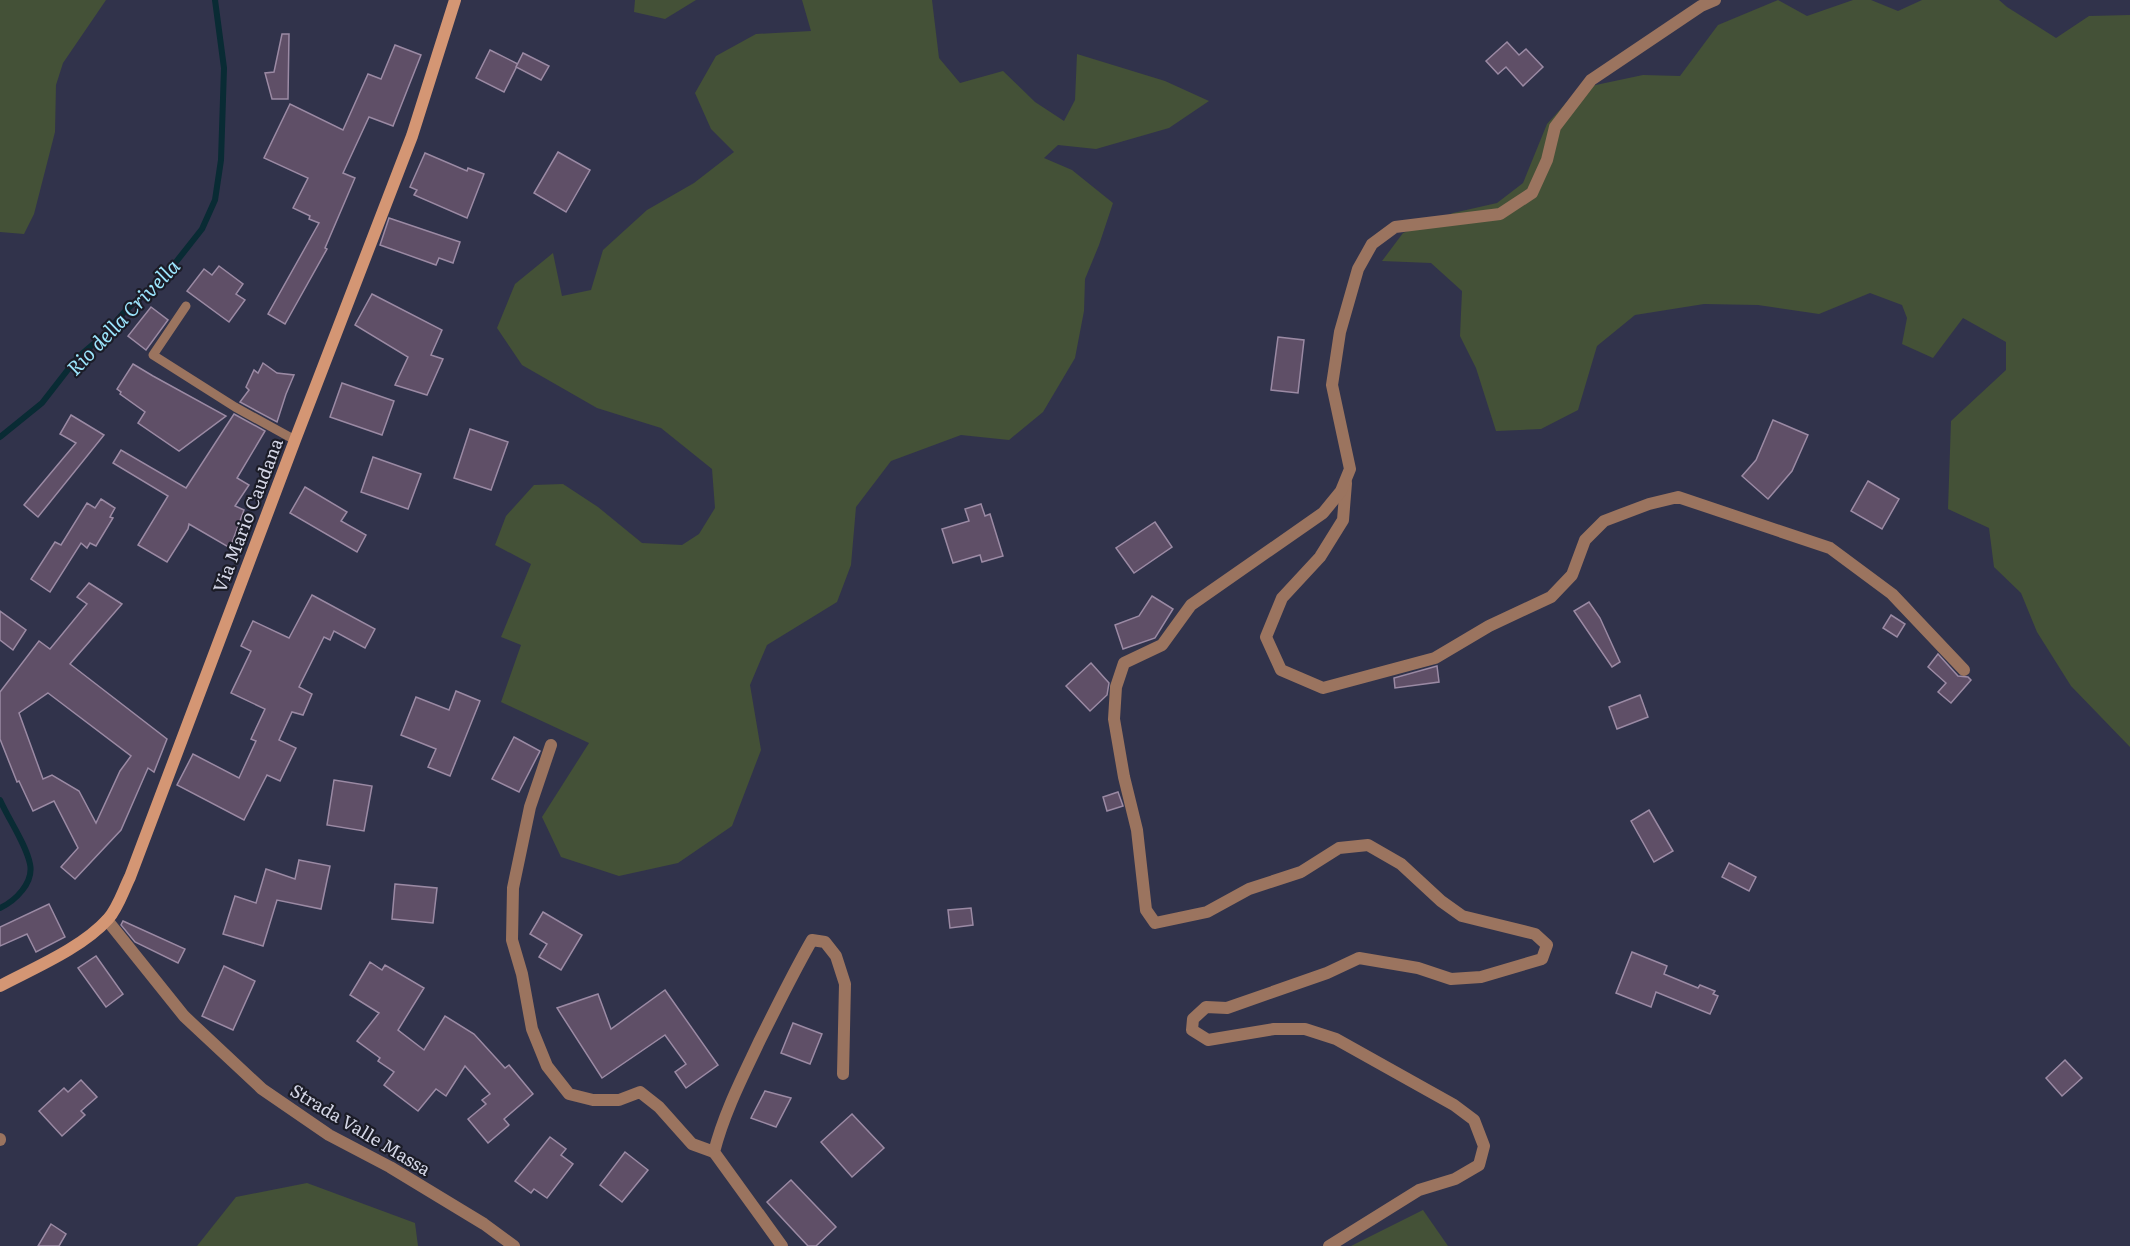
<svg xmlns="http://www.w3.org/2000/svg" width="2130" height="1246" font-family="Literata,serif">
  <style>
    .green { fill: #445137 }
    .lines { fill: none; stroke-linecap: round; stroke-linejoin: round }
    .stream { stroke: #092b34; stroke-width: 6 }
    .building { fill: #5f4f67; stroke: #9b8aa4; stroke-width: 1.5; fill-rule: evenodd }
    .service { stroke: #9b745f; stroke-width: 9 }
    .minor { stroke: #9b745f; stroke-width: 12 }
    .secondary { stroke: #d49674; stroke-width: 12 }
    .labels { text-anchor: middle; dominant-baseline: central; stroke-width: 4.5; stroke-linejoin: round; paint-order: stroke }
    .street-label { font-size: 18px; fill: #d3d5e5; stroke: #1b1c27 }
    .water-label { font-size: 20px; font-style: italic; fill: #9ce6fd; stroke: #1b1c27 }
  </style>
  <rect width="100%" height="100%" fill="#31334b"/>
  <g class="green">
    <polygon points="0,0 106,0 63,63 56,85 55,132 34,214 24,234 0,232"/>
    <polygon points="635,0 696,0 665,19 634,12"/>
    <polygon points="802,0 932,0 939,58 960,83 1003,71 1035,102 1064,121 1075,100 1077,54 1165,81 1209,101 1169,128 1096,149 1058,145 1044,158 1072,170 1113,203 1099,245 1085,279 1084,311 1075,358 1043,412 1009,440 961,435 891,461 856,507 851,565 837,602 767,645 750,685 761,750 732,826 678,863 619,876 561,857 542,817 589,743 501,702 521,645 501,637 531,564 495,545 506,516 534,485 563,484 598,507 642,543 682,545 699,534 715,508 712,469 661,428 597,408 522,365 497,328 515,284 553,253 562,296 591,290 603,250 647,210 694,183 734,152 711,129 695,93 716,56 756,34 811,31"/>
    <polygon points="1778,0 1807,16 1853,0 1871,0 1898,11 1922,0 1999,0 2007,7 2056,38 2089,16 2130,15 2130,747 2071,686 2037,632 2021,593 1994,567 1989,528 1948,509 1951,421 2006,370 2006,342 1963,318 1933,358 1902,344 1907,318 1902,305 1870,293 1819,314 1758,305 1704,304 1635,315 1597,346 1578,410 1541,429 1496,431 1476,368 1460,336 1462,291 1431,263 1382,261 1403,233 1453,213 1497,203 1523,183 1547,124 1575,93 1591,86 1643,75 1680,76 1718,25"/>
    <polygon points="307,1183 415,1223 418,1246 197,1246 236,1197"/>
    <polygon points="1423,1210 1448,1246 1351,1246"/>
  </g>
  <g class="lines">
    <g class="stream">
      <polyline points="0,437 42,403 77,358 104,335 127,309 161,281 202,229 215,200 221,160 224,68 215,0"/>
      <path d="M0,800C9,820 26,844 30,864C34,883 15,901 0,908"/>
    </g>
  </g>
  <g class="building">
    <polygon points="282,34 289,34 288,99 272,99 265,73 274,72"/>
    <polygon points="1507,42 1519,55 1526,49 1543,67 1523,86 1506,67 1498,74 1486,61"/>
    <polygon points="395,45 421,55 393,126 369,117 343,173 355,178 325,248 327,249 285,324 268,314 319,223 309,219 310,216 293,208 308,178 264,158 290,104 343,130 368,74 381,79"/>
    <polygon points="490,50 518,64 504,92 476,78"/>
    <polygon points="523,53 549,66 541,80 516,67"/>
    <polygon points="558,152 590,170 566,212 534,193"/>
    <polygon points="425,153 467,171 468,168 484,174 467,218 414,195 417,190 410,187"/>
    <polygon points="389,218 460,242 453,263 439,258 436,265 380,245"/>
    <polygon points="219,266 243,284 236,294 245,300 229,322 187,291 204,269 212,275"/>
    <polygon points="372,294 442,330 431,355 443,359 427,395 395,385 408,357 355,325"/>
    <polygon points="151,307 168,320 146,350 128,336"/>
    <polygon points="1278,337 1304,340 1298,393 1271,390"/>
    <polygon points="263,363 277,373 294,375 286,394 277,422 240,402 249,390 246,387 254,370 258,373"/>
    <polygon points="133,364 153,376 226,416 179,451 138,423 145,412 120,394 121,392 117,389"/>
    <polygon points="342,383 394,401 382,435 330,417"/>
    <polygon points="234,414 265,431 237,478 249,485 235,506 244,510 230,548 189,524 188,529 167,562 138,545 168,496 113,463 121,450 186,488"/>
    <polygon points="71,415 104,435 38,517 24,505 76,443 60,434"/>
    <polygon points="1773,420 1808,435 1792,471 1768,499 1742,476 1756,460"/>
    <polygon points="470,429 508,442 491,490 454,478"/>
    <polygon points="373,457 421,474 408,509 361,492"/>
    <polygon points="1868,481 1899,499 1882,529 1851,511"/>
    <polygon points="305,487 347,512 341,521 366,535 357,552 290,513"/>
    <polygon points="101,499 115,508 110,517 113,518 96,546 90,543 87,548 81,543 50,592 31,579 55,542 61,545 87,503 95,508"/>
    <polygon points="981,504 985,516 990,514 1003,556 982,562 980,555 953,563 942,529 969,521 965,509"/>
    <polygon points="1155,522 1172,547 1134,573 1116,548"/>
    <path d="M89,583L122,604L70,664L167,739L154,772L148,768L121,830L75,879L61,867L78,848L54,801L33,811L19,781L17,782L0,739V692L39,641L50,649L87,604L77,597ZM48,693L131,756L120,771L96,823L79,791L52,775L43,779L19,713Z"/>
    <polygon points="312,595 375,629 365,648 334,631 330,640 324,637 299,687 312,694 303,715 292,712 279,740 296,748 280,781 267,775 244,820 177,785 193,754 239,778 256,741 251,739 265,709 231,693 251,651 241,646 253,621 289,638"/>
    <polygon points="1152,596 1173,609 1155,638 1123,649 1115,625 1139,616"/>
    <polygon points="1589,602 1600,618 1620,662 1612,667 1574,611"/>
    <polygon points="0,611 26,630 13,650 0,640"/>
    <polygon points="1891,615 1905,624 1897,637 1883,628"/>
    <polygon points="1938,654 1958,676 1968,677 1971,680 1951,703 1938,692 1946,683 1928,667"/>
    <polygon points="1091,663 1109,683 1107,695 1090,711 1066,686"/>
    <polygon points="1437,666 1439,682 1395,688 1394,678"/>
    <polygon points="456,691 480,701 450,776 428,767 436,749 401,735 416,697 449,710"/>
    <polygon points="1640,695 1648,717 1617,729 1609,707"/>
    <polygon points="514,737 540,751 519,792 492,779"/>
    <polygon points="334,780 372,786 364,831 327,825"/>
    <polygon points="1118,792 1123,806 1107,811 1103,797"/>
    <polygon points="1649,810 1673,851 1654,862 1631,821"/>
    <polygon points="299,860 330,866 321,909 277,900 263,946 223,934 235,896 256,903 266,869 295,879"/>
    <polygon points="1729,863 1756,877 1749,891 1722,877"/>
    <polygon points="395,884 437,888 433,923 392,919"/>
    <polygon points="49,904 65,937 36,952 27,934 0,946 0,927"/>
    <polygon points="971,908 973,925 950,928 948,910"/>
    <polygon points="543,912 582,935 561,970 539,957 547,944 530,934"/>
    <polygon points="123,921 185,949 178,963 135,942 121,925"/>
    <polygon points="1632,952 1667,966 1664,974 1698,988 1700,985 1715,991 1713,994 1718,996 1710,1014 1656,992 1651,1007 1616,993"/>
    <polygon points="96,956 123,994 106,1007 78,968"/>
    <polygon points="370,962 382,970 385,965 424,988 398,1030 424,1050 445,1016 474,1034 505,1068 509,1065 533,1094 504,1119 509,1125 488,1143 468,1119 486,1104 482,1100 490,1094 465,1066 446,1096 436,1089 418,1111 384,1085 394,1072 378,1061 380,1058 357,1041 379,1013 350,995"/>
    <polygon points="224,966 255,981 233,1030 202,1016"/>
    <polygon points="665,990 718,1065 686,1088 675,1072 686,1064 665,1035 602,1078 557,1008 598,994 611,1029"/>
    <polygon points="793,1023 822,1034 810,1064 781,1053"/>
    <polygon points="2065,1060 2082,1078 2062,1096 2046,1078"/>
    <polygon points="81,1080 97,1097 81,1111 85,1115 62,1136 39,1111 64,1088 68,1092"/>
    <polygon points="765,1091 791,1098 776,1127 751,1118"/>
    <polygon points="852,1114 884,1148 852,1177 821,1142"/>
    <polygon points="550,1137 566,1149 561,1155 573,1164 547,1198 534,1189 531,1193 515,1181"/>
    <polygon points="625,1152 648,1170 622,1202 600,1185"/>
    <polygon points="791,1180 836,1227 816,1246 808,1246 767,1202"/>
    <polygon points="51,1224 66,1234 59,1246 38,1246"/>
  </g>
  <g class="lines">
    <polyline class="service" points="186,306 153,355 235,407 295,440"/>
    <g class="minor">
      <polyline points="1346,483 1343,520 1320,557 1282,598 1266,637 1281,670 1323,688 1435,658 1489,626 1551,597 1572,575 1585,540 1604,521 1649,504 1678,497 1830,548 1892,594 1964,670"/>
      <polyline points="551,745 530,807 513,888 512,940 522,974 532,1029 547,1066 569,1094 593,1100 619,1100 640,1092 659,1107 692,1144 714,1152"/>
      <polyline points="107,920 184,1016 262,1089 329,1135 390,1167 484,1224 514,1246"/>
      <polyline points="0,1139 0,1140"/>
      <path d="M782,1246L714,1152C724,1113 742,1078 759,1042C776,1008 793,973 812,940L825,942L836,956L845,984L843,1074"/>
      <polyline points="1329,1246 1419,1190 1455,1179 1479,1165 1484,1146 1474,1120 1454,1105 1336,1039 1305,1029 1274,1029 1208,1040 1192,1030 1193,1019 1206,1007 1227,1008 1327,973 1359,958 1418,968 1451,979 1481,977 1542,959 1547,945 1535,934 1462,916 1441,901 1401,864 1368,845 1339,848 1301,872 1249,889 1207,912 1155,923 1146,910 1137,830 1124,777 1114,719 1116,687 1124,663 1162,645 1191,605 1323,513 1341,491 1350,469 1332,385 1340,332 1358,269 1372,244 1395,227 1500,214 1532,193 1547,160 1555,127 1591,80 1701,6 1715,0"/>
    </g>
    <path class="secondary" d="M0,986C34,968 82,948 108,919C118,908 123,891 130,877L295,440L412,136L455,0"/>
  </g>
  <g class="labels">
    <g class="street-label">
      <text transform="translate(247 515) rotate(-69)">Via Mario Caudana</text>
      <text transform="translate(361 1129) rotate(31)">Strada Valle Massa</text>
    </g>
    <g class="water-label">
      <text transform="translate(122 316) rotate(-46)">Rio della Crivella</text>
    </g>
  </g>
</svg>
